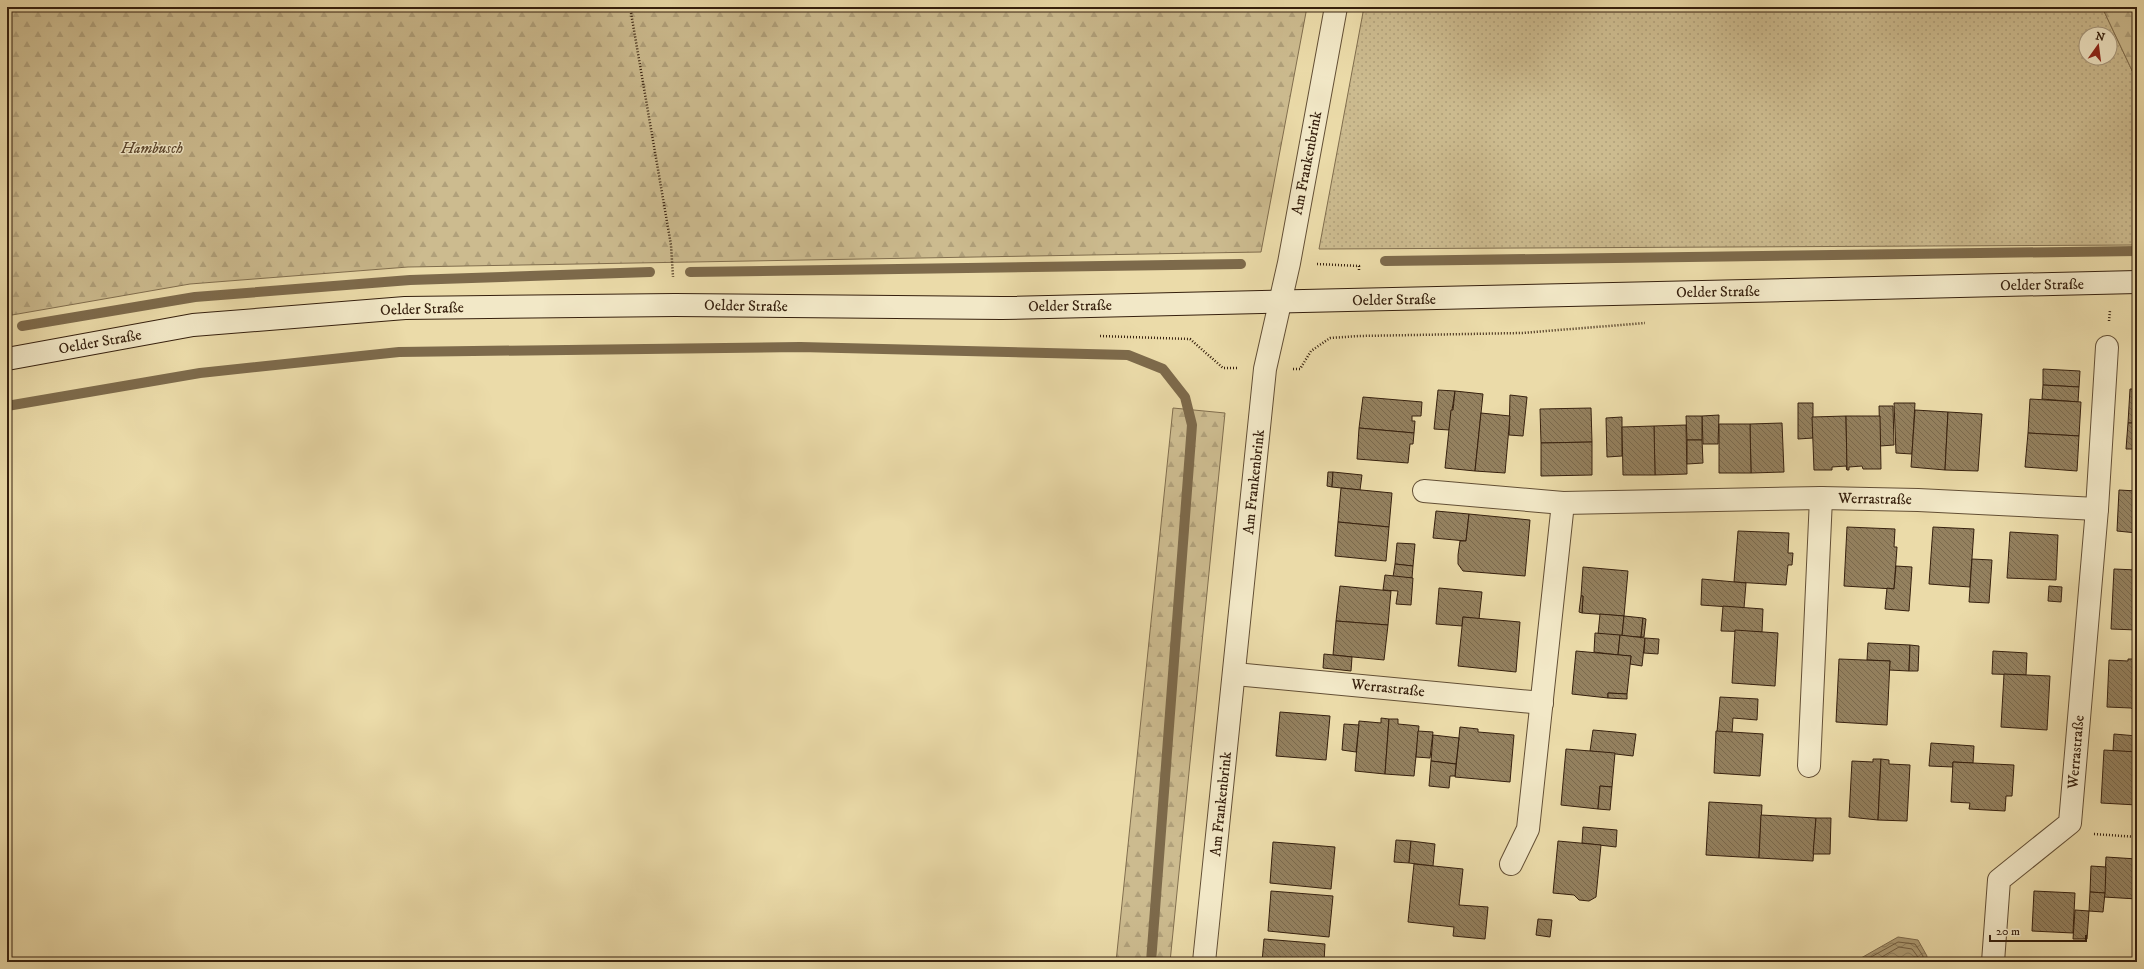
<svg xmlns="http://www.w3.org/2000/svg" width="2144" height="969" font-family="'IM FELL DW Pica',serif">
  <style>
    .grass { fill: url(#grass-dots); stroke: #816e4e; fill-rule: evenodd }
    .forest { fill: url(#forest-firs); stroke: #816e4e }
    .water { fill: url(#water-waves); stroke: #7d6a4b }
    .lines { fill: none; stroke-linecap: round; stroke-linejoin: round }
    .shore { stroke: #725e41; stroke-width: 1 }
    .stream { stroke: #7d6a4b; stroke-width: 10 }
    .building { fill: url(#building-back-hatch); stroke: #36200e }
    .street-casing { stroke: #634f35; stroke-width: 24 }
    .secondary-casing { stroke: #36200e; stroke-width: 24 }
    .path { stroke: #36200e; stroke-width: 2.5; stroke-dasharray: 1 2; stroke-linecap: butt }
    .street { stroke: #f2e8c7; stroke-width: 22 }
    .secondary { stroke: #f2e8c7; stroke-width: 22 }
    .labels { text-anchor: middle; dominant-baseline: central; stroke-width: 3; stroke-linejoin: round; paint-order: stroke }
    .park-label { font-size: 15px; font-style: italic; fill: #5c472e; stroke: #f2e8c7 }
    .street-label { font-size: 15px; fill: #36200e; stroke: #f2e8c7 }
  </style>
  <defs>
    <pattern id="grass-dots" width="8" height="8" patternUnits="userSpaceOnUse"><rect width="8" height="8" fill="#ccbb8f"/><path d="M2 2h.1M6 6h.1" fill="none" stroke="#b0a07a" stroke-width="1.8" stroke-linecap="round"/></pattern>
    <pattern id="forest-firs" width="22" height="20" patternUnits="userSpaceOnUse"><rect width="22" height="20" fill="#ccbb8f"/><path d="M5 1l3.5 6h-7zM16 11l3.5 6h-7z" fill="#b0a07a"/></pattern>
    <pattern id="water-waves" width="16" height="10" patternUnits="userSpaceOnUse"><rect width="16" height="10" fill="#ad9b74"/><path d="M0 5q4-4 8 0t8 0" fill="none" stroke="#8e7e5e"/></pattern>
    <pattern id="building-back-hatch" width="6" height="6" patternUnits="userSpaceOnUse"><rect width="6" height="6" fill="#94815f"/><path d="M-1 5l2 2M0 0l6 6M5-1l2 2" fill="none" stroke="#7a694d"/></pattern>
  </defs>
  <rect width="100%" height="100%" fill="#ebdba9"/>
  <filter id="stains"><feTurbulence type="fractalNoise" baseFrequency=".005" numOctaves="4"/><feColorMatrix values="0 0 0 0 .2 0 0 0 0 .09 0 0 0 0 .02 0 0 0 .5 -.17"/></filter>
  <radialGradient id="worn" r=".72"><stop offset=".6" stop-color="#630" stop-opacity="0"/><stop offset="1" stop-color="#630" stop-opacity=".3"/></radialGradient>
  <path class="grass" d="M1364,7H2102L2137,81V245L1319,249ZM2086,34H2110V58H2086Z"/>
  <g class="forest">
    <polygon points="7,7 1307,7 1261,252 408,267 190,284 12,315 7,267"/>
    <polygon points="2102,7 2137,7 2137,81"/>
    <polygon points="1173,408 1225,413 1170,962 1116,962"/>
  </g>
  <polygon class="water" points="1898,937 1918,940 1927,956 1926,962 1854,962"/>
  <g class="lines">
    <g class="shore">
      <polyline points="1862,962 1898,942 1915,944 1923,956 1922,962"/>
      <polyline points="1873,962 1899,947 1912,949 1918,957 1917,962"/>
    </g>
    <g class="stream">
      <polyline points="1385,261 2137,251"/>
      <polyline points="690,272 1241,264"/>
      <polyline points="22,326 195,297 410,280 650,272"/>
      <polyline points="7,406 200,373 399,352 800,347 1128,355 1163,369 1185,397 1192,425 1151,962"/>
    </g>
  </g>
  <g class="building">
    <polygon points="2043,369 2080,371 2079,387 2043,385"/>
    <polygon points="2043,385 2079,387 2078,402 2042,399"/>
    <polygon points="2130,389 2137,389 2137,423 2128,423"/>
    <polygon points="1438,390 1455,391 1449,430 1434,429"/>
    <polygon points="1455,391 1483,394 1475,471 1445,468 1451,410 1453,410"/>
    <polygon points="1510,395 1527,397 1523,436 1509,435"/>
    <polygon points="1363,397 1422,402 1421,416 1412,416 1412,421 1415,421 1414,433 1359,428"/>
    <polygon points="2030,399 2081,402 2079,436 2028,433"/>
    <polygon points="1798,403 1813,403 1813,438 1798,439"/>
    <polygon points="1894,403 1915,403 1912,454 1896,453"/>
    <polygon points="1879,406 1893,406 1894,445 1880,446"/>
    <polygon points="1591,408 1592,442 1541,443 1540,409"/>
    <polygon points="1915,410 1948,412 1945,470 1911,467"/>
    <polygon points="1948,412 1982,414 1978,471 1945,470"/>
    <polygon points="1481,413 1510,416 1505,473 1475,471"/>
    <polygon points="1719,415 1718,444 1703,444 1702,416"/>
    <polygon points="1686,416 1702,416 1702,440 1687,440"/>
    <polygon points="1846,416 1847,470 1846,466 1832,467 1832,470 1814,470 1812,417"/>
    <polygon points="1846,416 1880,416 1881,469 1863,469 1862,466 1849,467 1849,470 1847,470"/>
    <polygon points="1622,417 1622,456 1607,457 1606,418"/>
    <polygon points="1782,423 1784,472 1751,473 1750,424"/>
    <polygon points="2128,423 2137,423 2137,449 2126,449"/>
    <polygon points="1719,424 1750,424 1751,473 1719,473"/>
    <polygon points="1686,425 1687,474 1655,475 1654,426"/>
    <polygon points="1654,426 1655,475 1623,475 1622,427"/>
    <polygon points="1359,428 1414,433 1413,444 1410,444 1408,463 1357,459"/>
    <polygon points="2028,433 2079,436 2077,471 2025,467"/>
    <polygon points="1687,440 1702,440 1703,463 1687,464"/>
    <polygon points="1592,442 1592,475 1541,476 1541,443"/>
    <polygon points="1328,472 1333,472 1332,487 1327,486"/>
    <polygon points="1333,472 1362,475 1360,490 1332,487"/>
    <polygon points="1341,488 1392,493 1389,527 1338,522"/>
    <polygon points="2119,490 2137,491 2137,533 2117,531"/>
    <polygon points="1436,511 1469,514 1466,541 1433,538"/>
    <polygon points="1469,514 1530,520 1525,576 1463,571 1458,564 1458,555 1460,541 1466,541"/>
    <polygon points="1338,522 1389,527 1386,561 1335,556"/>
    <polygon points="1847,527 1895,529 1894,547 1897,547 1894,589 1844,586"/>
    <polygon points="1933,527 1974,529 1970,587 1929,584"/>
    <polygon points="1738,531 1789,533 1788,553 1793,553 1792,565 1788,565 1786,585 1734,582"/>
    <polygon points="2010,532 2058,535 2056,580 2007,578"/>
    <polygon points="1397,543 1415,544 1413,566 1395,564"/>
    <polygon points="1972,559 1992,560 1989,603 1969,602"/>
    <polygon points="1395,564 1413,566 1412,578 1393,577"/>
    <polygon points="1896,566 1912,567 1909,611 1885,609 1887,588 1894,589"/>
    <polygon points="1583,567 1628,571 1624,616 1582,613 1583,596 1581,596"/>
    <polygon points="2114,569 2137,570 2137,630 2111,629"/>
    <polygon points="1385,575 1413,578 1411,605 1396,604 1398,591 1383,590"/>
    <polygon points="1702,579 1746,583 1744,608 1701,605"/>
    <polygon points="1340,586 1391,591 1388,625 1336,621"/>
    <polygon points="2049,586 2062,587 2061,602 2048,601"/>
    <polygon points="1439,588 1482,592 1479,619 1463,617 1462,626 1436,624"/>
    <polygon points="1581,596 1583,596 1582,613 1579,612"/>
    <polygon points="1723,606 1763,609 1762,632 1721,631"/>
    <polygon points="1600,614 1624,616 1622,636 1598,634"/>
    <polygon points="1624,616 1643,618 1641,637 1622,636"/>
    <polygon points="1463,617 1520,622 1516,672 1458,666"/>
    <polygon points="1643,618 1646,619 1644,637 1641,637"/>
    <polygon points="1336,621 1388,625 1384,660 1333,655"/>
    <polygon points="1735,630 1778,633 1775,686 1732,683"/>
    <polygon points="1595,633 1620,635 1618,655 1594,652"/>
    <polygon points="1620,635 1645,638 1642,666 1630,664 1631,656 1618,655"/>
    <polygon points="1645,638 1659,639 1658,654 1644,653"/>
    <polygon points="1868,643 1910,645 1909,671 1889,670 1890,661 1867,660"/>
    <polygon points="1910,645 1919,646 1918,671 1909,671"/>
    <polygon points="1576,651 1631,656 1627,694 1608,693 1608,698 1572,694"/>
    <polygon points="1993,651 2027,653 2026,675 1992,674"/>
    <polygon points="1324,654 1352,657 1351,671 1323,668"/>
    <polygon points="1839,659 1890,661 1887,725 1836,722"/>
    <polygon points="2128,659 2137,659 2137,713 2131,708 2107,707 2109,660 2128,661"/>
    <polygon points="2004,674 2050,676 2047,730 2001,727"/>
    <polygon points="1608,693 1627,694 1627,699 1608,698"/>
    <polygon points="1720,697 1758,699 1757,720 1733,718 1732,733 1717,732"/>
    <polygon points="1280,712 1330,716 1326,760 1276,756"/>
    <polygon points="1381,718 1389,719 1385,774 1355,771 1359,721 1381,723"/>
    <polygon points="1389,719 1398,719 1398,724 1419,726 1414,776 1385,774"/>
    <polygon points="1344,724 1359,725 1356,752 1342,750"/>
    <polygon points="1460,727 1478,729 1478,732 1514,735 1510,782 1455,777"/>
    <polygon points="1593,730 1636,734 1633,756 1590,751"/>
    <polygon points="1418,731 1433,732 1430,758 1416,757"/>
    <polygon points="1716,731 1763,734 1760,776 1714,773"/>
    <polygon points="2114,734 2137,736 2137,752 2113,751"/>
    <polygon points="1433,735 1459,738 1456,764 1431,761"/>
    <polygon points="1931,743 1974,746 1973,763 1953,762 1953,767 1929,766"/>
    <polygon points="1566,749 1615,753 1612,787 1600,786 1598,809 1561,805"/>
    <polygon points="2104,750 2137,752 2137,805 2101,803"/>
    <polygon points="1873,759 1881,759 1878,820 1849,817 1852,761 1873,762"/>
    <polygon points="1881,759 1889,760 1889,764 1910,765 1907,821 1878,820"/>
    <polygon points="1431,761 1456,764 1455,776 1450,776 1449,788 1429,786"/>
    <polygon points="1953,762 2014,765 2012,796 2006,796 2005,811 1969,809 1970,803 1951,802"/>
    <polygon points="1600,786 1612,787 1610,810 1598,809"/>
    <polygon points="1709,802 1762,805 1759,858 1706,855"/>
    <polygon points="1761,815 1816,818 1813,861 1759,858"/>
    <polygon points="1816,818 1831,818 1830,854 1813,854"/>
    <polygon points="1583,827 1617,830 1616,847 1582,843"/>
    <polygon points="1396,840 1411,841 1409,863 1394,862"/>
    <polygon points="1411,841 1435,844 1433,866 1409,863"/>
    <polygon points="1558,841 1601,845 1596,897 1589,901 1579,900 1574,895 1553,893"/>
    <polygon points="1273,842 1335,847 1331,889 1270,883"/>
    <polygon points="2106,857 2137,859 2137,899 2104,897"/>
    <polygon points="1414,864 1463,869 1459,905 1488,907 1485,939 1453,936 1454,927 1408,922"/>
    <polygon points="2091,866 2106,867 2105,893 2090,892"/>
    <polygon points="1271,891 1333,896 1329,937 1268,931"/>
    <polygon points="2034,891 2075,893 2073,933 2032,931"/>
    <polygon points="2090,892 2105,893 2103,912 2089,911"/>
    <polygon points="2075,910 2089,911 2087,939 2073,939"/>
    <polygon points="1538,919 1552,920 1550,937 1536,935"/>
    <polygon points="1264,939 1325,944 1324,962 1262,962"/>
  </g>
  <g class="lines">
    <defs>
      <g id="street">
        <polyline points="1424,491 1563,503 1821,498 1918,500 2097,509"/>
        <polyline points="1235,674 1542,703"/>
        <polyline points="1809,766 1821,498"/>
        <polyline points="1511,864 1528,829 1563,503"/>
        <polyline points="1204,962 1265,369 1289,263 1336,7"/>
        <polyline points="1993,962 1999,880 2070,823 2097,509 2107,347"/>
      </g>
      <polyline id="secondary" points="7,359 193,325 405,308 675,305 1002,308 2137,282"/>
    </defs>
    <use href="#street" class="street-casing"/>
    <use href="#secondary" class="secondary-casing"/>
    <g class="path">
      <polyline points="630,7 671,245 673,277"/>
      <polyline points="1317,264 1359,266 1359,272"/>
      <polyline points="2109,321 2110,310"/>
      <polyline points="1100,336 1190,339 1223,368 1238,368"/>
      <polyline points="1293,369 1300,369 1311,351 1330,338 1359,336 1522,333 1645,323"/>
      <polyline points="2094,834 2137,837"/>
    </g>
    <use href="#street" class="street"/>
    <use href="#secondary" class="secondary"/>
  </g>
  <g class="labels">
    <g class="park-label">
      <text x="152" y="148">Hambusch</text>
    </g>
    <g class="street-label">
      <text transform="translate(1307 163) rotate(-79)">Am Frankenbrink</text>
      <text transform="translate(2042 285) rotate(-1)">Oelder Straße</text>
      <text transform="translate(1718 292) rotate(-1)">Oelder Straße</text>
      <text transform="translate(1394 300) rotate(-1)">Oelder Straße</text>
      <text transform="translate(746 306) rotate(1)">Oelder Straße</text>
      <text transform="translate(1070 306) rotate(-1)">Oelder Straße</text>
      <text transform="translate(422 309) rotate(-2)">Oelder Straße</text>
      <text transform="translate(100 342) rotate(-10)">Oelder Straße</text>
      <text transform="translate(1254 482) rotate(-84)">Am Frankenbrink</text>
      <text transform="translate(1875 499) rotate(1)">Werrastraße</text>
      <text transform="translate(1388 688) rotate(6)">Werrastraße</text>
      <text transform="translate(2076 752) rotate(-85)">Werrastraße</text>
      <text transform="translate(1221 804) rotate(-84)">Am Frankenbrink</text>
    </g>
  </g>
  <rect width="2144" height="969" fill="none" stroke="#ebdba9" stroke-width="24"/>
  <rect x="8" y="8" width="2128" height="953" fill="none" stroke="#36200e" stroke-width="2"/>
  <rect x="12" y="12" width="2120" height="945" fill="none" stroke="#36200e"/>
  <g transform="translate(2098 46) rotate(14)"><circle r="19" fill="#f2e8c7" stroke="#a7987d"/>
  <path d="M0-3L7 15L0 10L-7 15Z" fill="#8f2418"/>
  <text y="-6" font-size="11" font-weight="bold" text-anchor="middle" fill="#36200e">N</text>
  </g>
  <path d="M1990 935v6h96v-6" fill="none" stroke="#36200e" stroke-width="2"/>
  <text x="1996" y="935" font-size="12" fill="#36200e" stroke="#f2e8c7" stroke-width="3" paint-order="stroke">20 m</text>
  <rect width="100%" height="100%" filter="url(#stains)"/>
  <rect width="100%" height="100%" fill="url(#worn)"/>
</svg>
